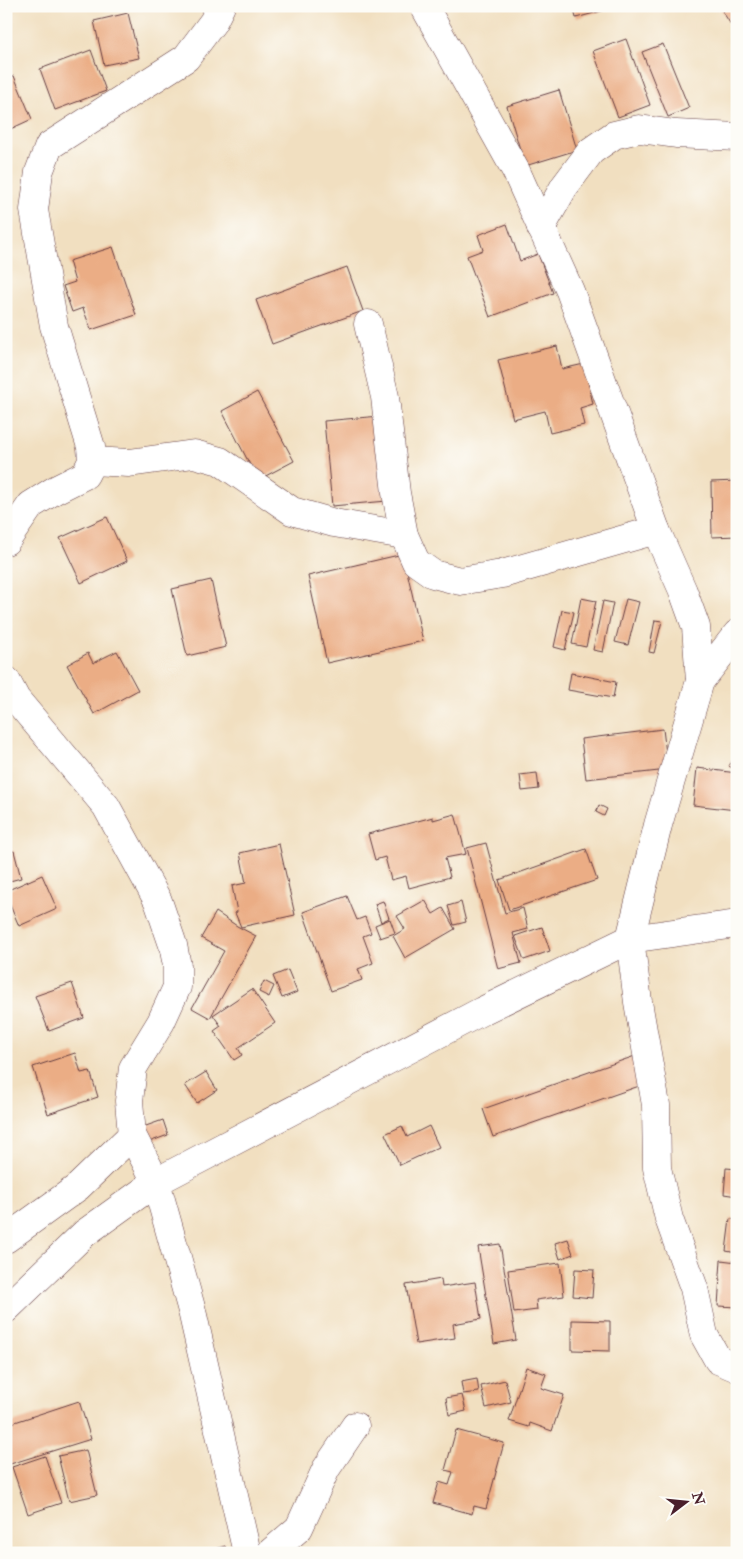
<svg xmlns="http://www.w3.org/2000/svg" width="743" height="1559" font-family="'IM FELL Double Pica',serif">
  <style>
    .building { fill: #ebad85 }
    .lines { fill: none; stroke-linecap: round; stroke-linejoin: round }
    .minor-casing { stroke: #633c41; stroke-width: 29 }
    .tertiary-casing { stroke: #633c41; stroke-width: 29 }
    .minor { stroke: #fff; stroke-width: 28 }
    .tertiary { stroke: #fff; stroke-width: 28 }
  </style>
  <rect width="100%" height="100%" fill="#fdfcf7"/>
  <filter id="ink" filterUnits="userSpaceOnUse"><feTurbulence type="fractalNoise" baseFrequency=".02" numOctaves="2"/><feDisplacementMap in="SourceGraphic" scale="10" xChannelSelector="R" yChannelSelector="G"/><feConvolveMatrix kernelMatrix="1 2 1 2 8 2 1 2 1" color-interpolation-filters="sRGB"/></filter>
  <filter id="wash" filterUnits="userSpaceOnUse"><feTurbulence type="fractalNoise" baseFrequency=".0096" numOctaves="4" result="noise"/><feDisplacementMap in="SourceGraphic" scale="20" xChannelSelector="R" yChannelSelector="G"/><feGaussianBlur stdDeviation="1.12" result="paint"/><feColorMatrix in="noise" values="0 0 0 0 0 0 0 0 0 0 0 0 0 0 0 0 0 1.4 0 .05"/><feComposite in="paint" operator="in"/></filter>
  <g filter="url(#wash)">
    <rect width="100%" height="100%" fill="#f1dfc0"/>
    <g id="blocks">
      <g class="building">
        <polygon points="573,6 616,6 616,7 576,18"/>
        <polygon points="719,6 737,6 737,34"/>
        <polygon points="128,13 139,58 104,65 94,21"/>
        <polygon points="626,39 650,105 618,117 593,51"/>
        <polygon points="663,44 689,108 668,117 642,52"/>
        <polygon points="91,50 106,91 55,110 40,69"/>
        <polygon points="14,76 32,119 6,131 6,80"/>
        <polygon points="559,90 577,150 525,166 507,106"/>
        <polygon points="507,224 520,261 538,254 553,293 490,317 467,256 483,250 478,235"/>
        <polygon points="113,247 136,315 91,330 83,308 72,312 63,286 75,282 69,261"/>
        <polygon points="347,267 363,311 272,344 256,300"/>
        <polygon points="557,346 562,369 584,364 593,404 580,408 584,425 550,433 545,411 513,419 498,360"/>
        <polygon points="257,392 294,461 258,480 222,411"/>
        <polygon points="380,416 387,501 332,506 324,421"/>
        <polygon points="737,481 737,536 712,537 711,482"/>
        <polygon points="107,517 127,561 81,583 60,538"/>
        <polygon points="403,554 423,641 327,663 308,576"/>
        <polygon points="211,580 226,647 187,656 172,589"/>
        <polygon points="581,598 596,601 586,647 572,644"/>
        <polygon points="626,599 639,602 628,645 615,642"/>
        <polygon points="603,601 613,603 603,652 593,650"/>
        <polygon points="562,610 574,612 565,650 554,647"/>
        <polygon points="655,620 662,621 654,653 649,652"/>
        <polygon points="117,651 138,690 94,714 67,665 88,653 93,663"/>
        <polygon points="571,673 616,682 613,698 568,690"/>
        <polygon points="663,729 668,770 586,779 581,739"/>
        <polygon points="737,754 737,771 729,766"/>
        <polygon points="697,768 737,773 736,810 693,805"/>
        <polygon points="537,773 539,789 522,791 520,775"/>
        <polygon points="599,805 607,809 604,816 596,812"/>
        <polygon points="455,814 466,854 445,858 450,877 409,888 406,876 391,880 385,857 375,860 368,834 433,817 433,820"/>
        <polygon points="486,843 505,913 523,908 528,929 513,933 521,963 498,969 467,848"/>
        <polygon points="279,844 295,915 241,927 235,913 237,912 232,886 246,883 240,853"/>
        <polygon points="586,849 597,880 509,910 499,880"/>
        <polygon points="14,851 21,878 6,882 6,853"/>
        <polygon points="42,875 57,909 19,926 6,896 6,891"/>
        <polygon points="347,896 357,920 365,917 371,933 363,936 373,963 358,969 362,980 331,991 303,912"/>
        <polygon points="425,900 433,914 443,908 455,929 405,958 393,936 405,929 397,916"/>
        <polygon points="383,901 389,918 381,922 375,904"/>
        <polygon points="461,902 466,922 454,925 448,906"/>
        <polygon points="216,912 237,926 256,936 210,1018 192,1008 224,951 201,938"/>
        <polygon points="390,919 395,933 380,938 375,925"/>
        <polygon points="542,927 550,951 524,960 515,936"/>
        <polygon points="288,970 297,992 282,998 273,976"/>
        <polygon points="264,981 274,986 269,997 259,992"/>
        <polygon points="72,983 84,1018 49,1031 35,996"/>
        <polygon points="252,989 275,1023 238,1048 242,1055 234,1060 214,1031 221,1026 213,1015"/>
        <polygon points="75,1053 81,1073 90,1071 98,1097 48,1114 33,1067"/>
        <polygon points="635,1056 645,1084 493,1137 483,1109"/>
        <polygon points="206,1072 217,1090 197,1103 185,1085"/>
        <polygon points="163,1120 168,1135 149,1142 143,1127"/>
        <polygon points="402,1126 407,1137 429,1126 439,1147 400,1165 385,1134"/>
        <polygon points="726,1168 737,1169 737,1196 724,1194"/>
        <polygon points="730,1219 737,1220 737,1253 726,1251"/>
        <polygon points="568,1239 573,1254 560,1259 555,1243"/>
        <polygon points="500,1244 516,1340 494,1344 478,1247"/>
        <polygon points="721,1260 737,1262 737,1307 718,1306"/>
        <polygon points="560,1263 564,1296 536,1300 537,1310 514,1313 508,1270"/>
        <polygon points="575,1269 594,1270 592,1298 573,1296"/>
        <polygon points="441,1279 442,1287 475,1282 481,1319 453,1324 455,1338 416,1344 406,1285"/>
        <polygon points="572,1320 610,1321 610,1351 572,1350"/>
        <polygon points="526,1367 546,1374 541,1388 564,1395 552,1431 530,1423 529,1427 509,1421"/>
        <polygon points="477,1379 479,1392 463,1394 461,1382"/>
        <polygon points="505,1380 511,1402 486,1408 481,1386"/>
        <polygon points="462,1395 466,1411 449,1415 446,1398"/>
        <polygon points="79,1401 91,1439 7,1465 6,1425"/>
        <polygon points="456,1430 504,1443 486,1509 474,1506 472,1514 433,1503 439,1482 449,1485 453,1472 445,1470"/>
        <polygon points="86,1450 97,1495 69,1501 58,1456"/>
        <polygon points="45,1456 61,1503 28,1514 12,1467"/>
        <polygon points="225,1546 227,1553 204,1553 204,1552"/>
      </g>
    </g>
  </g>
  <g filter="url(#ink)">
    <use href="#blocks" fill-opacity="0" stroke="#633c41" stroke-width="1"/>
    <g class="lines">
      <defs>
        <g id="minor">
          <polyline points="424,6 516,171 570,291 656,530 683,591 696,627 700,681"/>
          <polyline points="541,228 564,187 591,151 614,135 639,129 676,134 737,137"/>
          <polyline points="368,324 385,397 396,493 404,535 416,562 433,574 460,581 502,574 656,530"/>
          <polyline points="92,461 129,463 194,454 220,461 292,511 334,523 404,535"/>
          <polyline points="6,541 31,505 55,490 85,475 92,461 91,447 54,326 34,210 39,172 49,146 186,58 213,22 221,6"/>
          <polyline points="737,634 700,681 658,825 630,939 638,1002 656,1105 657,1168 669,1219 694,1288 704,1335 718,1360 737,1368"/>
          <polyline points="6,680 16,699 106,806 158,901 173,945 177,966 177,987 161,1022 133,1068 129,1101 132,1135 156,1182 192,1311 247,1553"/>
          <polyline points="6,1239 78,1187 132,1135"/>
          <polyline points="270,1553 299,1528 326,1469 355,1426"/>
        </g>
        <polyline id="tertiary" points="6,1309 85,1233 156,1182 482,1011 630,939 737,924"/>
      </defs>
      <use href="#minor" class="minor-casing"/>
      <use href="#tertiary" class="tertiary-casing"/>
      <use href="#minor" class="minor"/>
      <use href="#tertiary" class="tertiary"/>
    </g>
  </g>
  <rect width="743" height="1559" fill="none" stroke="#fdfcf7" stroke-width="25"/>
  <g transform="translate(686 1502) rotate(74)" stroke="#fdfcf7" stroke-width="4" paint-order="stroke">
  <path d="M0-4L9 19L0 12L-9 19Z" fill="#4a1f2b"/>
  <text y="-8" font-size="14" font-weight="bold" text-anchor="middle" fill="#4a1f2b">N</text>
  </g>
</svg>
